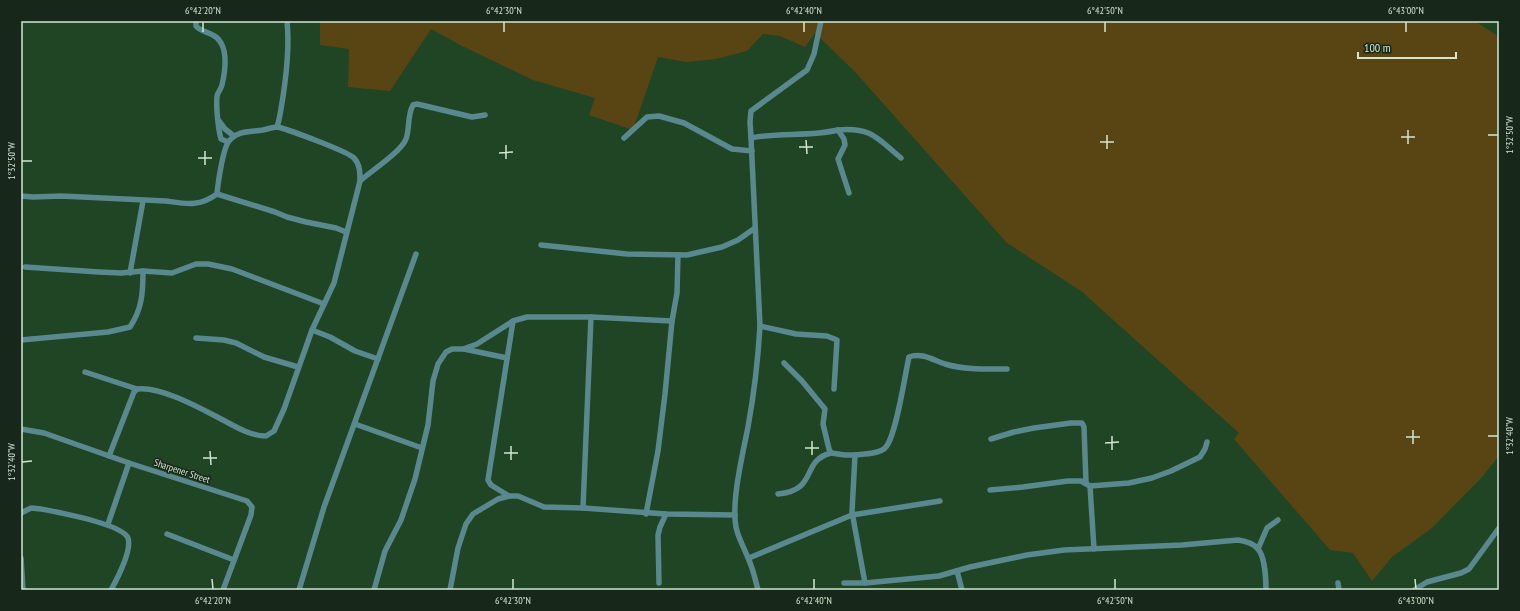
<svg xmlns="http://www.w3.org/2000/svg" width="1520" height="611" font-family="'PT Sans Narrow',sans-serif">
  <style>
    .green { fill: #584513 }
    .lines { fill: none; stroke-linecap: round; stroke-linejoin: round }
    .minor { stroke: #59888f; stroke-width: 5.5 }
    .ticks { fill: none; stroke: #d1e6d2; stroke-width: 1.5 }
    .labels { text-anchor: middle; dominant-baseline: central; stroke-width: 3; stroke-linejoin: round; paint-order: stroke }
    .street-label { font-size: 10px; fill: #d1e6d2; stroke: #172719 }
    .neatline { fill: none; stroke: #d1e6d2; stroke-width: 1.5 }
    .ticks-label { font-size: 10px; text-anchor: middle; fill: #d1e6d2 }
  </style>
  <rect width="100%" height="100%" fill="#1f4525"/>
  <polygon class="green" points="320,21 1475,21 1499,37 1499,456 1481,478 1432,528 1392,557 1372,581 1353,553 1330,550 1234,439 1239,433 1081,291 1007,243 857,74 815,33 805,47 780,36 763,34 747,51 716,59 686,62 658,57 633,130 589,115 595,98 533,80 460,45 431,29 390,91 348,87 349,49 320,45"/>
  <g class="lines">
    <g class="minor">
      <path d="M196,21V26C202,33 213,32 219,40C228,51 225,72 222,85C221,89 218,92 217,96C216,107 218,128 221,139L228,142"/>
      <polyline points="219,121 225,129 234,136"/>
      <path d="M277,127C279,121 280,115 281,109C286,80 290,50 287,21"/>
      <path d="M838,130C871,127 877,138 901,158"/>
      <polyline points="624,138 647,117 659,116 684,123 732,149 752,151"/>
      <polyline points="751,138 750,122 751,111 807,70 814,54 821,21"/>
      <path d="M360,181C371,171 401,152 406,139C410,128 407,116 413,105L417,104L472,117L485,115"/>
      <polyline points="217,194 275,212 287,217 306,222 336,228 346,232"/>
      <path d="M21,196L33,197L61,196L166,201C187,204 199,207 217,194C218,183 223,148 229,141C238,130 251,132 263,130C268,129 273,127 278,127C289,130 347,151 354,158C360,164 360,173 360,181L334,283L312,330L284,409L274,431L266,436C251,436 236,427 223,420C202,409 161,386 137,389L134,392L109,456"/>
      <polyline points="541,245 627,254 687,255 722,247 738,240 755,228"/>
      <polyline points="25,267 99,272 121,273 143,271 172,273 196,264 208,264 232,269 324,304"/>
      <polyline points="130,273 143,201"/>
      <polyline points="760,326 796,334 827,336 837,340 834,389"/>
      <polyline points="312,330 330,337 355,351 378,359"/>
      <polyline points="196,338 224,340 236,343 264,357 298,367"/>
      <path d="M21,340L108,332L130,327C142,309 143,293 143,271"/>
      <polyline points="464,349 507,358"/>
      <polyline points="784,363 802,381 825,409 823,424 829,449 831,453 845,455 855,455"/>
      <polyline points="85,372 137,389"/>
      <polyline points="355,424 422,448"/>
      <polyline points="21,429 44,433 129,463 247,501 252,507 251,515 223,590"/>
      <polyline points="991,439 1014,432 1034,428 1071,423 1082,423 1084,427 1086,483"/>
      <polyline points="1090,486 1094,549"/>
      <polyline points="990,490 1023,487 1068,481 1081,481 1090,486 1129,483 1152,478 1171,471 1200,457 1205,449 1207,442"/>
      <path d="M778,494C819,490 800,461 831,453"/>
      <polyline points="509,496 491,485 488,480 513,321"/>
      <polyline points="583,508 591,317"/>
      <path d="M21,513L31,508L41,509C57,512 122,524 128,538C132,550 117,579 111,590"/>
      <polyline points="646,514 658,451 665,394 672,321 677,293 678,255"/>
      <polyline points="108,524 129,463"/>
      <polyline points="167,534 234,560"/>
      <polyline points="1258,549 1267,528 1278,520"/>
      <polyline points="21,558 23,590"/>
      <polyline points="749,558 852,515 940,501"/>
      <polyline points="957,571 962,590"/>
      <polyline points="659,583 658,535 660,527 666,514"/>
      <path d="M844,583H865L939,576L970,567L1027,555L1064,550L1182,545L1238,540C1245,541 1254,544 1258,549C1265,557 1266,580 1266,590"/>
      <path d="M865,583L852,512L855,455C863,454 879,454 885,448C896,438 905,374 909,357C921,352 933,360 945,364C965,370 986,369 1007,369"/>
      <polyline points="1338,583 1339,590"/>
      <polyline points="299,590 324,507 416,254"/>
      <polyline points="374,590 385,551 401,520 415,479 428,425 433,381 438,364 446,352 452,349 463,349 477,344 513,321 527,317 591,317 672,321"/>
      <polyline points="450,590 458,548 466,524 473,514 498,499 509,496 518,496 544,507 583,508 666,514 735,515"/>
      <path d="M758,590C755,579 753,568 748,558C744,547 738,538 736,527C731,501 743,453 748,427C754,394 758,360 760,326L751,138C780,132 809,137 838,130L844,139L845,145L838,159L849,193"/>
      <polyline points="1414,590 1427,582 1461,573 1469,569 1499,528"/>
    </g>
  </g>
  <path class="ticks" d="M203,22V32M504,22V32M804,22V32M1105,22V32M1406,22V32M1408,130V144M1107,135V149M1488,135H1498M1401,137H1415M806,140L807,154M1100,142H1114M506,145V159M799,147H813M205,151V165M499,153L513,152M198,158H212M22,161H32M1413,430V444M1112,436V450M1488,436H1498M1406,437H1420M812,441V455M1105,443L1119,442M511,446V460M805,448H819M210,451L211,465M504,453H518M203,458H217M22,462L32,461M212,579L213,589M513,579V589M814,579V589M1115,579V589M1415,579L1416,589"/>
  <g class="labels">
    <g class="street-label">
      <text transform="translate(182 471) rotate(18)">Sharpener Street</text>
    </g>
  </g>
  <rect width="1520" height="611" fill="none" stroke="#172719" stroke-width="44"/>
  <path d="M1358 52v6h98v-6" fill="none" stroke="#d1e6d2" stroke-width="2"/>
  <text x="1364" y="52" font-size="12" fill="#d1e6d2" stroke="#172719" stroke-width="3" paint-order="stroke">100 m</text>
  <rect x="22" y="22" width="1476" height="567" class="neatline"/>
  <g class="ticks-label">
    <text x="203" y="14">6°42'20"N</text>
    <text x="504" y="14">6°42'30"N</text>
    <text x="804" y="14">6°42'40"N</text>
    <text x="1105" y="14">6°42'50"N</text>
    <text x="1406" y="14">6°43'00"N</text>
    <text transform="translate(1509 135) rotate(-90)" y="4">1°32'50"W</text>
    <text transform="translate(11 161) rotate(-90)" y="4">1°32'50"W</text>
    <text transform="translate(1509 436) rotate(-90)" y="4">1°32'40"W</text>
    <text transform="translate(11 462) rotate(-90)" y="4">1°32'40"W</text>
    <text x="213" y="604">6°42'20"N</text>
    <text x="513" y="604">6°42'30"N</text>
    <text x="814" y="604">6°42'40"N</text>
    <text x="1115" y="604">6°42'50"N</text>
    <text x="1416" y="604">6°43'00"N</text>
  </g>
</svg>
